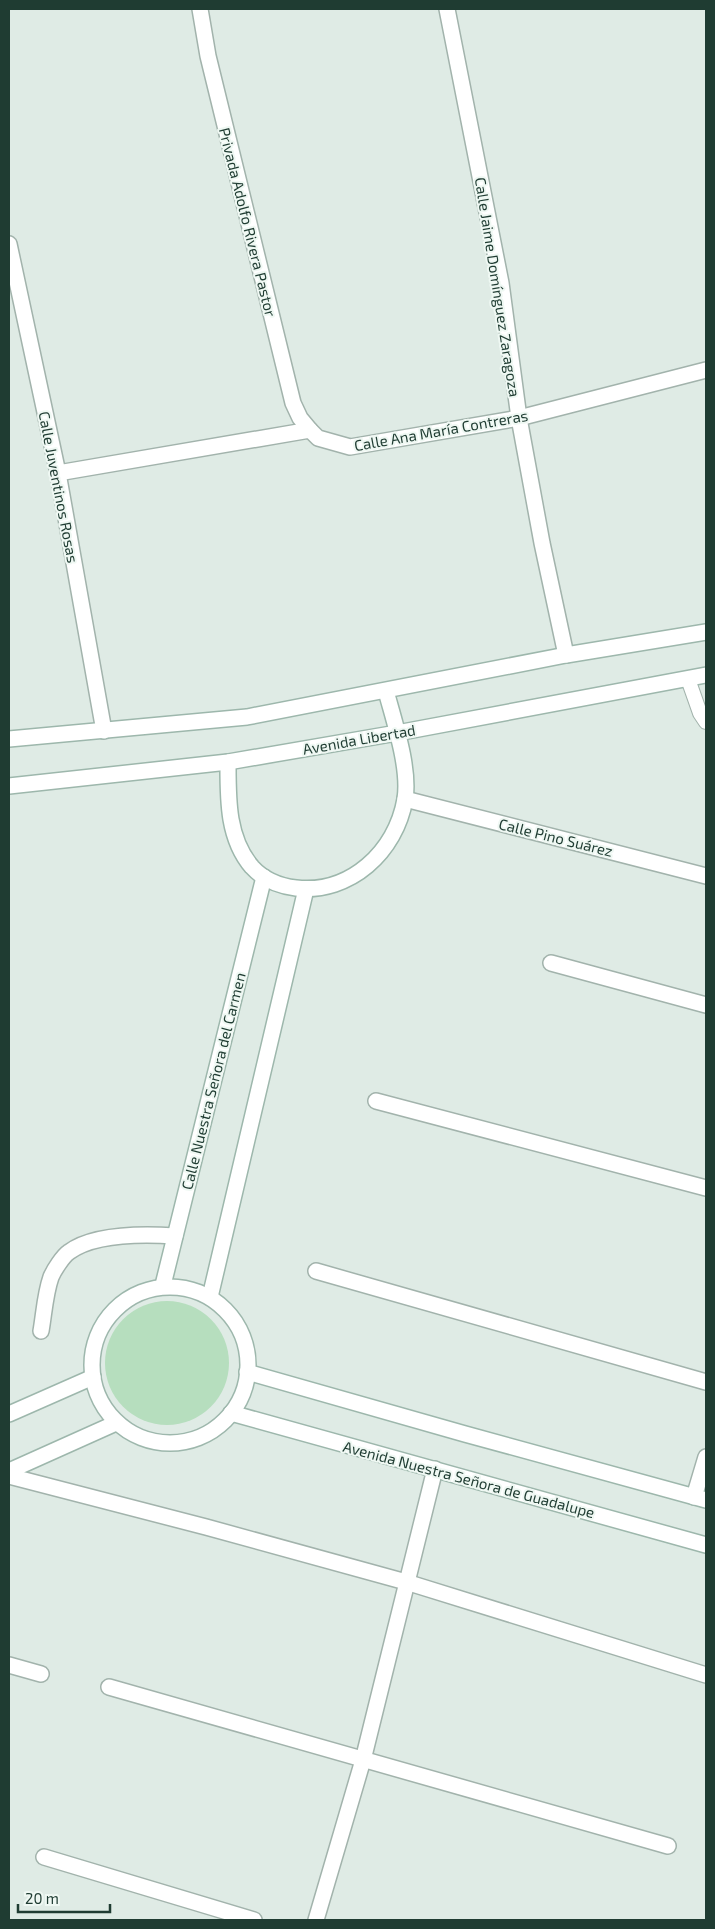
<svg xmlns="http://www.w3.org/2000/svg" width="715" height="1929" font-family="'Exo 2',sans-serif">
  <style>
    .green { fill: #b6debe }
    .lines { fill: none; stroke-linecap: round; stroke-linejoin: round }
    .lane-casing { stroke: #a2b3ac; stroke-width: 16 }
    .street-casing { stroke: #a2b3ac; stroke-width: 18 }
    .secondary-casing { stroke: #9db7ac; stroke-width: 18 }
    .lane { stroke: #fff; stroke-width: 14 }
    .street { stroke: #fff; stroke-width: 15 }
    .secondary { stroke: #fff; stroke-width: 15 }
    .labels { text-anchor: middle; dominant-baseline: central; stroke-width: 4; stroke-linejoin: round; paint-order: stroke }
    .street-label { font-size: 15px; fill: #1f3c32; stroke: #eff8f3 }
  </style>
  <rect width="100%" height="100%" fill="#dfebe5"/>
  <circle class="green" cx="167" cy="1363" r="62"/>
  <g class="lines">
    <defs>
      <polyline id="lane" points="688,679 700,713 706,722"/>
      <g id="street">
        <polyline points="200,9 208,56 293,403 300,418 310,430"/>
        <polyline points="447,9 501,283 519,418 542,543 566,655"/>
        <polyline points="9,244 58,473 104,731"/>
        <polyline points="58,473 310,430 318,438 350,447 519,418 706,370"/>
        <polyline points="405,799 706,876"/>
        <polyline points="551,963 706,1005"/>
        <polyline points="376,1101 706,1188"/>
        <polyline points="316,1271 706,1382"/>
        <path d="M41,1331C44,1314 45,1294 51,1277C54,1270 63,1256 69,1252C95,1233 144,1234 175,1236"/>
        <polyline points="9,1476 206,1527 406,1582 706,1675"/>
        <polyline points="694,1497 706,1457"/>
        <polyline points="9,1665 41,1674"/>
        <polyline points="109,1687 668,1846"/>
        <polyline points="44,1857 254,1920"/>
        <polyline points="316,1920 363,1760 435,1469"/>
      </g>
      <g id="secondary">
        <polyline points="9,739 247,717 566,655 706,632"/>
        <path d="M228,762C228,798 227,838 252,867C263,879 279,886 296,888C350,894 396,852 405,799C410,768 394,721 386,691"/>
        <polyline points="9,786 228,762 397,733 706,675"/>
        <polyline points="163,1285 264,877"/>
        <circle cx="170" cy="1365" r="78"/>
        <polyline points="210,1297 306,889"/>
        <polyline points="247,1372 465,1434 706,1500"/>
        <polyline points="231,1413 706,1545"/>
        <polyline points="9,1414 93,1377"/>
        <polyline points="9,1471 116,1423"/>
      </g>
    </defs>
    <use href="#lane" class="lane-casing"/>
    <use href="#street" class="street-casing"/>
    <use href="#secondary" class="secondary-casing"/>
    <use href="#lane" class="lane"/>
    <use href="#street" class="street"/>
    <use href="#secondary" class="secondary"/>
  </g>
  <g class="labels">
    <g class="street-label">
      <text transform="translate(248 222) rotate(76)">Privada Adolfo Rivera Pastor</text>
      <text transform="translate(498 287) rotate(81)">Calle Jaime Domínguez Zaragoza</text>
      <text transform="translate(441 430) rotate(-10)">Calle Ana María Contreras</text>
      <text transform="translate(59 487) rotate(79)">Calle Juventinos Rosas</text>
      <text transform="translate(359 739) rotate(-10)">Avenida Libertad</text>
      <text transform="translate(556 837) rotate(14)">Calle Pino Suárez</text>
      <text transform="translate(213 1081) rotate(-76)">Calle Nuestra Señora del Carmen</text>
      <text transform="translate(469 1479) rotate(15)">Avenida Nuestra Señora de Guadalupe</text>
    </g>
  </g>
  <rect width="715" height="1929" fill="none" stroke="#1f3c32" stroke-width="20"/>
  <path d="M18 1904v8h92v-8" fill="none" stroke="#1f3c32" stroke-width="2.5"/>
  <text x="25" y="1904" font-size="15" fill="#1f3c32" stroke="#eff8f3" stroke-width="4" paint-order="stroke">20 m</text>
</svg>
